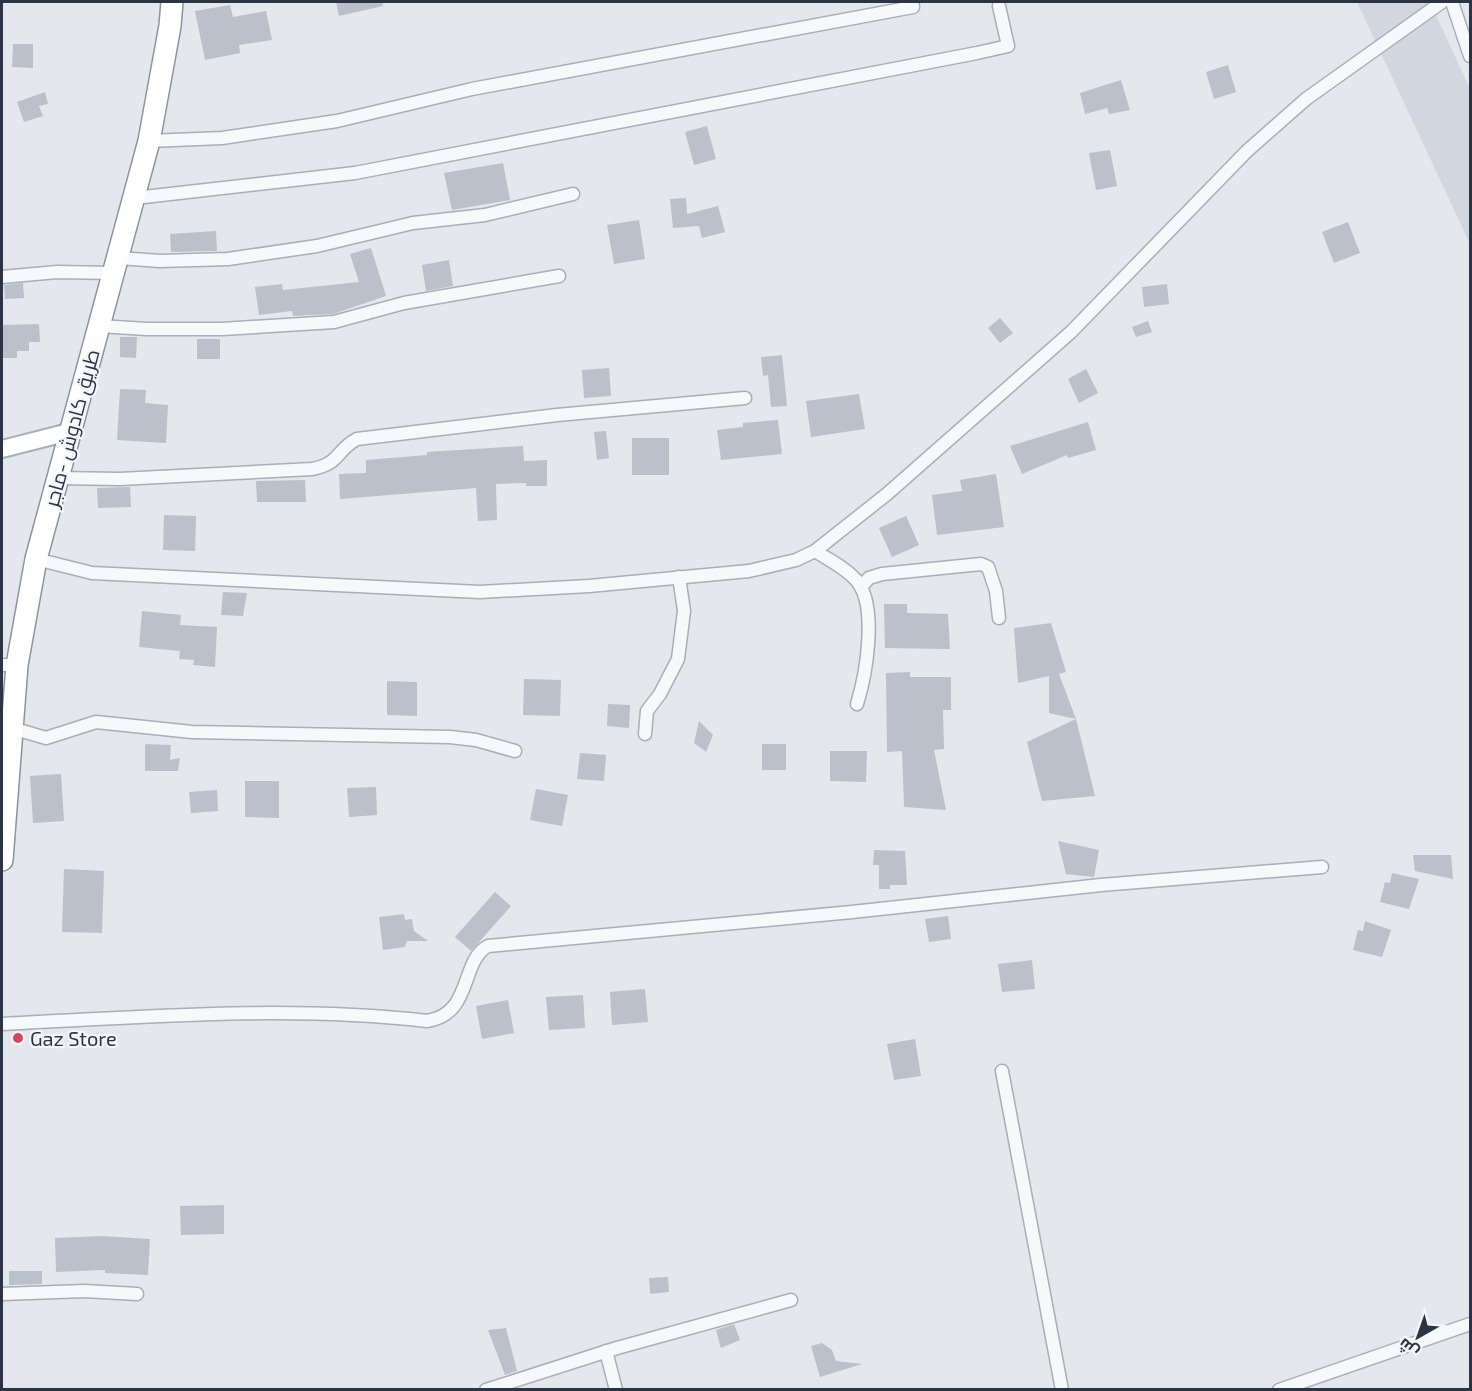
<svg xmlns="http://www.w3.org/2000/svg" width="1472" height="1391" font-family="'Exo 2',Cairo,sans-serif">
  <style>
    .built { fill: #d2d6de }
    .building { fill: #bbc0ca }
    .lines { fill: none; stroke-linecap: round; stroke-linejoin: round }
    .street-casing { stroke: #a9aeb7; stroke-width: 15 }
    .secondary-casing { stroke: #a9aeb7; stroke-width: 20 }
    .highway-casing { stroke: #8b94a3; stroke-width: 24 }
    .street { stroke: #f7f8fa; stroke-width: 12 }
    .secondary { stroke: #fff; stroke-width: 16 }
    .highway { stroke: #fff; stroke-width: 21 }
    .poi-dot { fill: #d1495b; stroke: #f4f6f9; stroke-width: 2 }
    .labels { text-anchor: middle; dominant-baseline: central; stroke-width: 4.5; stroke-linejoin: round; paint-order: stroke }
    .street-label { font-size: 20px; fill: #2b3445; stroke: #f4f6f9 }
    .poi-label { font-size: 20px; fill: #2b3445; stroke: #f4f6f9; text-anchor: start }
  </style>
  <rect width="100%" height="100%" fill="#e4e7ec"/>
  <polygon class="built" points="1357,2 1430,2 1470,89 1470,244"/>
  <g class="building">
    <polygon points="336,2 382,2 383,6 339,16"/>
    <polygon points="230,5 233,17 266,11 272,40 239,45 240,53 205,60 195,11"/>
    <polygon points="13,44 33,44 33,68 12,67"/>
    <polygon points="1228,65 1236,92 1214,99 1206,72"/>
    <polygon points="1121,80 1130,110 1109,114 1107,108 1085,114 1080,93"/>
    <polygon points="45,92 48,104 39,106 43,116 24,122 17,102"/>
    <polygon points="707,126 716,159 694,165 685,132"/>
    <polygon points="1110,150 1117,186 1096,190 1089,153"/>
    <polygon points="503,163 510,200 452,210 444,173"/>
    <polygon points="686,198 687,214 718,206 725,232 702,238 699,226 673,228 670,199"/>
    <polygon points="639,220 645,259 614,264 607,225"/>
    <polygon points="1348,222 1360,253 1334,263 1322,232"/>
    <polygon points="216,231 217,251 171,252 170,234"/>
    <polygon points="371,248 386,296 333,314 293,316 292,311 259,315 255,287 282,284 283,290 359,282 350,254"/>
    <polygon points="449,260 453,286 426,291 422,265"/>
    <polygon points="23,283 24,298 5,299 4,285"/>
    <polygon points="1167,284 1169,304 1144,307 1142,287"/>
    <polygon points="1000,318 1013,333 1000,343 988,328"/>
    <polygon points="1148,321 1152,332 1136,337 1132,327"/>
    <polygon points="39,324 40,342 29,342 29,351 17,351 17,358 2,358 2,325"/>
    <polygon points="120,337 137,337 136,358 120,357"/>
    <rect x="197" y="339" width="23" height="20"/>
    <polygon points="782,355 787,406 771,407 768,375 763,376 761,357"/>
    <polygon points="609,368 611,396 584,398 582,370"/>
    <polygon points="1086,369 1098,393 1079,403 1068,379"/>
    <polygon points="120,389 146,390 145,403 168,405 166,443 117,440"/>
    <polygon points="859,394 865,429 811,437 806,401"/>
    <polygon points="778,420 782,454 721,460 717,430 743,427 743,423"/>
    <polygon points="1088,422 1096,450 1068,458 1067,455 1022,474 1010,446"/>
    <polygon points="606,431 609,458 597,460 594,432"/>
    <rect x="632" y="438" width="37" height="37"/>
    <polygon points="523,446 524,461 547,460 547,486 526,486 526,483 496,484 497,520 478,521 476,488 340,499 339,474 366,473 366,460 427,455 427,452"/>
    <polygon points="996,474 1004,527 937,535 932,495 962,491 960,480"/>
    <polygon points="305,480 306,502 257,502 256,481"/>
    <polygon points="130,487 131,507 98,508 97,488"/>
    <polygon points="164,515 196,516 195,551 163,550"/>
    <polygon points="906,516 919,545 892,557 879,528"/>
    <polygon points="223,592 247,593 243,616 221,615"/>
    <polygon points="884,604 907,604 907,613 948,614 950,649 885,648"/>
    <polygon points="142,611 181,615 180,625 217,627 215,667 193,665 194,660 179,659 180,651 139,647"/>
    <polygon points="1051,623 1066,672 1059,674 1076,719 1049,713 1049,676 1018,683 1014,628"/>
    <polygon points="910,672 910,677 951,677 951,710 943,710 944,749 934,750 946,810 904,807 902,751 887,752 886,673"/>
    <polygon points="524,679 561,680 560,716 523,715"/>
    <polygon points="387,681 417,682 417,716 387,715"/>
    <polygon points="608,704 630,705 629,728 607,726"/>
    <polygon points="1076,719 1095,796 1042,801 1027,742"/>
    <polygon points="699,721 713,735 706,752 694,743"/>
    <polygon points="145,744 171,745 170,760 180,758 178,771 145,771"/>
    <rect x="762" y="744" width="24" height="26"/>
    <polygon points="830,751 867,751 866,782 830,781"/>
    <polygon points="580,753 606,755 604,781 577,779"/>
    <polygon points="61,774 64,821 33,823 30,776"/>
    <polygon points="245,781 279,781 279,818 245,817"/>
    <polygon points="376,787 377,815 349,817 347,788"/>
    <polygon points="536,789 568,795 562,826 530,820"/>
    <polygon points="217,790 218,811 191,813 189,792"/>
    <polygon points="1058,841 1099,850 1094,877 1066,874"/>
    <polygon points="874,850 905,851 907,885 890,885 890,889 879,889 879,865 873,865"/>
    <polygon points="1413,855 1451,855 1453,879 1415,871"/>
    <polygon points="64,869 104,871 102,933 62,932"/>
    <polygon points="1392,873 1419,879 1409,909 1380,902 1385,882 1390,883"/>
    <polygon points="495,892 511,906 471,951 455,937"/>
    <polygon points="404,914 405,920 412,919 414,931 428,941 407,941 405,947 383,950 379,917"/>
    <polygon points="948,916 951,939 929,942 925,919"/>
    <polygon points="1365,921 1391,930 1382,957 1353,950 1358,930 1363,931"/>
    <polygon points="1032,960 1035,989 1002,992 998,964"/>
    <polygon points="645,989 648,1022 612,1025 610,992"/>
    <polygon points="583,995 585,1028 549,1030 546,997"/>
    <polygon points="508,1000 514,1033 482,1039 476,1006"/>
    <polygon points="915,1039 921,1076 894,1080 887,1044"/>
    <polygon points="224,1205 224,1234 181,1235 180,1206"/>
    <polygon points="102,1236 150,1239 148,1275 105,1273 105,1270 56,1272 55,1238"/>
    <polygon points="9,1271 42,1271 42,1284 9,1285"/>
    <polygon points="668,1277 669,1292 650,1294 649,1278"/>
    <polygon points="734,1324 740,1340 721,1348 716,1330"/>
    <polygon points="506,1328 517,1371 505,1375 488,1330"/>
    <polygon points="822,1343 832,1350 836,1361 862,1364 820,1377 811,1346"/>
  </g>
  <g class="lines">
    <defs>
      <g id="street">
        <polyline points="1452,2 1470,56"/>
        <polyline points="149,141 222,138 337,121 472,89 913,7 912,2"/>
        <polyline points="135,198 355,173 977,53 1008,46 999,6"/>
        <polyline points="119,258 160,261 228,259 317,246 413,223 485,215 573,194"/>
        <polyline points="2,277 57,272 114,273"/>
        <polyline points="99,326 147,329 222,329 334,322 404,303 559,276"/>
        <path d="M57,478L120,479L312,469C340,464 336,450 357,439L557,415L745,398"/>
        <path d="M815,551C829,560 846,568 857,581C878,607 866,675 857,704"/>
        <polyline points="36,559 92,573 480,592 589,586 749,571 796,560 815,551 887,494 1071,332 1247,151 1306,99 1442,2"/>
        <polyline points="861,587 869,578 882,574 981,564 988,567 996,591 999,618"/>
        <polyline points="2,665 17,665"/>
        <polyline points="12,728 46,738 96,722 192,732 450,737 476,740 515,751"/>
        <polyline points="645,734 647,711 660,694 678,659 684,611 679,577"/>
        <path d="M2,1024C144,1017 285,1005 427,1021C473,1014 460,961 488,946L852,912L1101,885L1322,867"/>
        <polyline points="1002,1071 1062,1390"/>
        <polyline points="2,1294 84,1291 137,1294"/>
        <polyline points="606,1351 616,1390"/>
        <polyline points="486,1390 617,1348 791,1300"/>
        <polyline points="1279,1390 1470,1324"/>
      </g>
      <polyline id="secondary" points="2,449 69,432"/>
      <polyline id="highway" points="2,860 17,665 36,559 149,141 170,26 172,2"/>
    </defs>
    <use href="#street" class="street-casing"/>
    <use href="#secondary" class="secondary-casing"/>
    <use href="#highway" class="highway-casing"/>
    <use href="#street" class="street"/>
    <use href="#secondary" class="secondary"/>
    <use href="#highway" class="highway"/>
  </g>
  <circle class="poi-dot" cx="18" cy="1038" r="6"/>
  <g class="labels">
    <g class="street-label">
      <text transform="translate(71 428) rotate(-75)">طريق كادوش -ماجر</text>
    </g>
    <g class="poi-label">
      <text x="30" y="1038">Gaz Store</text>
    </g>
  </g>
  <rect width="1472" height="1391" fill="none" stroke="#2b3445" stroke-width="6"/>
  <g transform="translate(1418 1337) rotate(220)" stroke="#f4f6f9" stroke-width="4.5" paint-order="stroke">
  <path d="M0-4.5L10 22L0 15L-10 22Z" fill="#2b3445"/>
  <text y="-9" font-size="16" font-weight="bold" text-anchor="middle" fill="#2b3445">ش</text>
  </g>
</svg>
